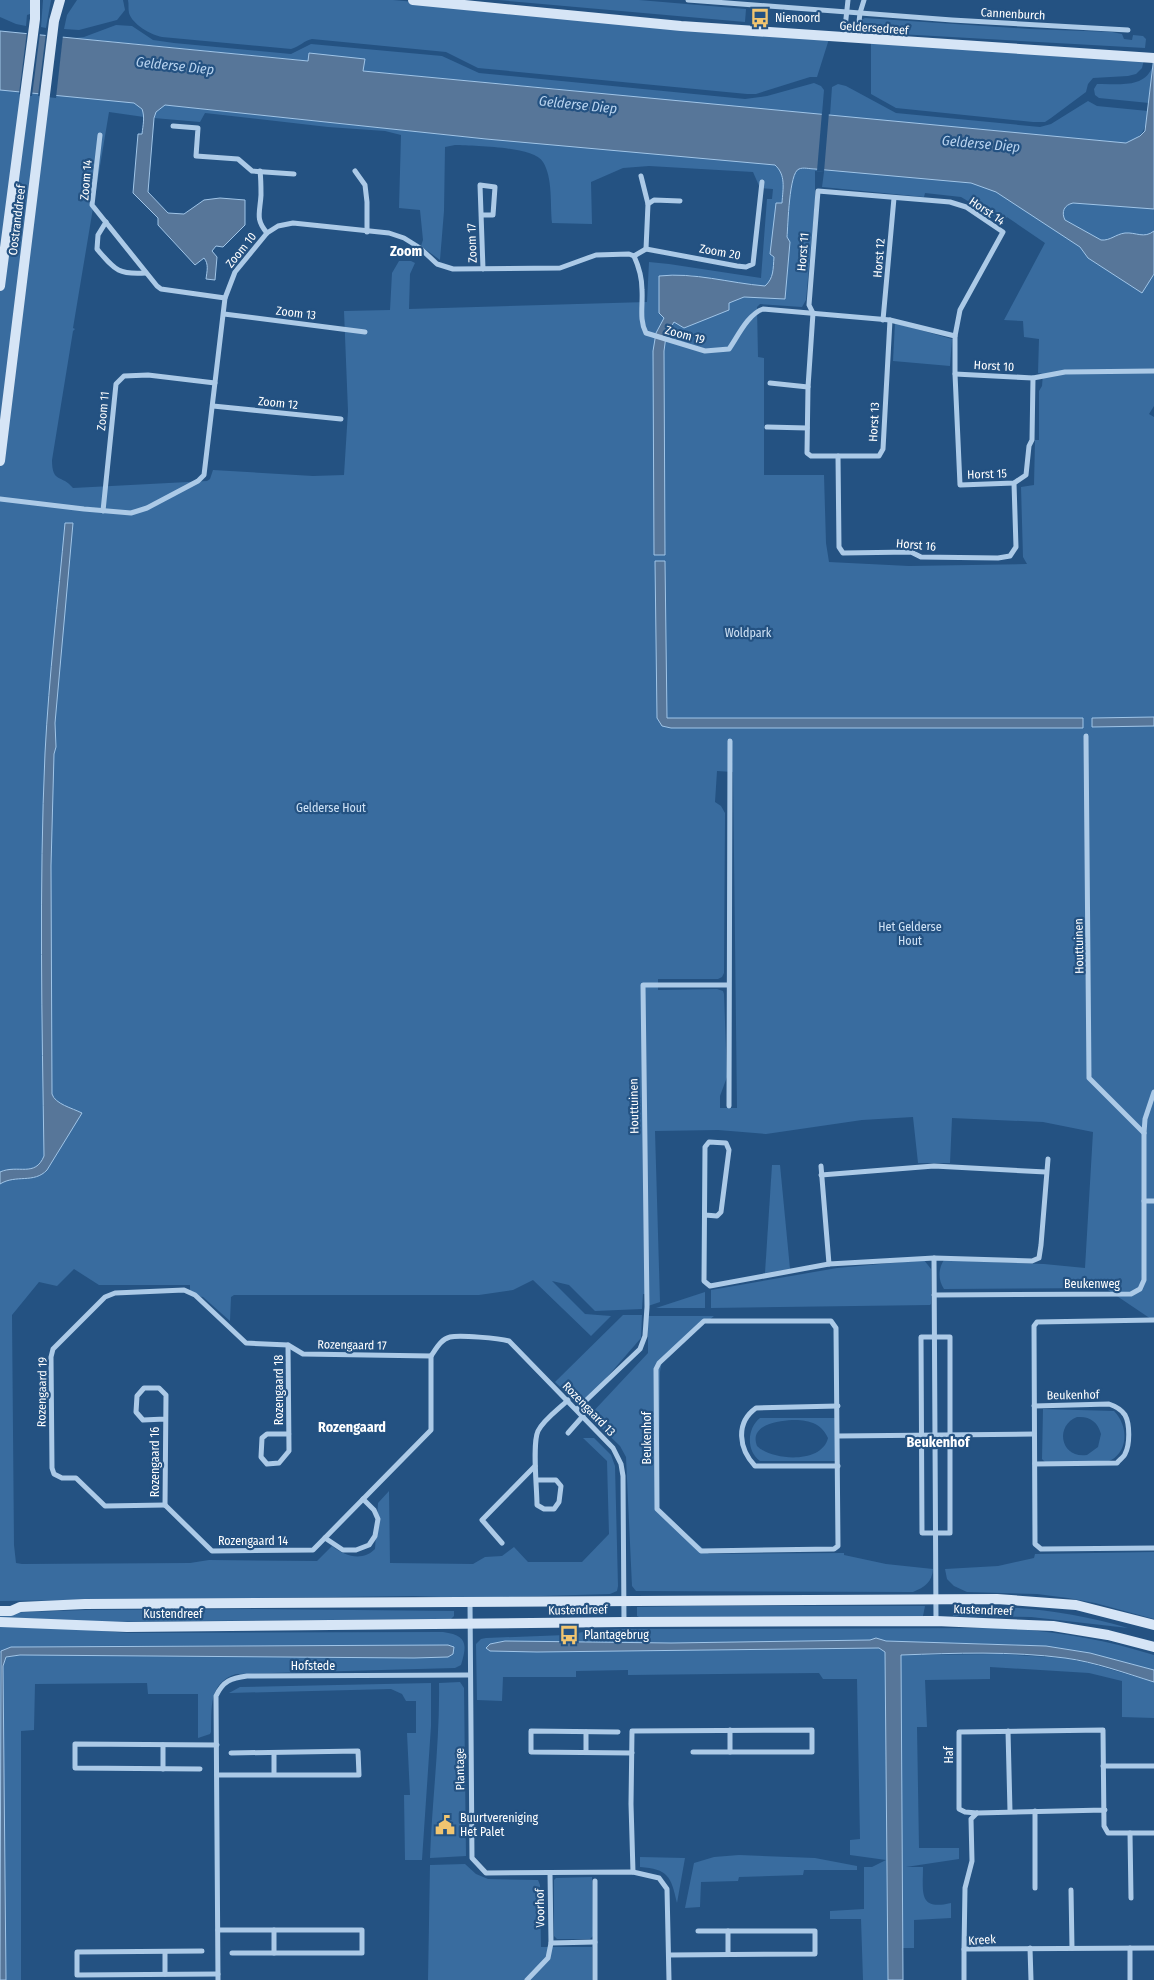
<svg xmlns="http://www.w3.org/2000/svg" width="1154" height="1980" font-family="'Fira Sans Condensed',sans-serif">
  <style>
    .green { fill: #396c9f; fill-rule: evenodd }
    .water { fill: #577699; stroke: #a0c5e8 }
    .pier { fill: #245282 }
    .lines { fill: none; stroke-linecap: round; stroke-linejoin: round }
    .street { stroke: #accae7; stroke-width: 5 }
    .secondary { stroke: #d6e5f6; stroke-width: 10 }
    .labels { text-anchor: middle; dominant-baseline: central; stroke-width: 4.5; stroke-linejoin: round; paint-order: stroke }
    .street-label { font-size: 12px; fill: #fff; stroke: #245282 }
    .poi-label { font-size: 12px; fill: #fff; stroke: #245282; text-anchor: start }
    .park-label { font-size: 12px; fill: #d0e3f6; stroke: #245282 }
    .water-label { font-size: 14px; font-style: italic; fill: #b8d3ef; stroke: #245282 }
    .neighbourhood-label { font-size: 14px; font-weight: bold; fill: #fff; stroke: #245282 }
  </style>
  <rect width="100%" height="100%" fill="#245282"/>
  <g class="green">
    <polygon points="0,0 31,0 30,14 27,15 26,26 16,24 0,17"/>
    <polygon points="43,0 51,0 46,28 41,27"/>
    <polygon points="77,0 123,0 125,10 117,20 79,30 64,29 67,15"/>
    <path d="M128,0H393L829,39L817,77H810L756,94H747L478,68L446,52L312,39C305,40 299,47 291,49L162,37C151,35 132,24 129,13C128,9 129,4 128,0Z"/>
    <polygon points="498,0 639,0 746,9 745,22"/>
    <polygon points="865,18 1030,29 1112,32 1122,34 1124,39 1132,40 1133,35 1143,36 1146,39 1145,48 863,32 860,24 861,20"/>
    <path d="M116,25L132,26L153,40L174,43L291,54L311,44L442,56L479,73L745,99L767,96L814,83L821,86L824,90L822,114L830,115L832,87L838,84L846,86L896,113L1040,127L1051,124L1088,101L1097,106L1148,111C1145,129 1145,136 1126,143L855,118L850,172L858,173L1130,146L1146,136L1154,87V406L1149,414L1154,417V1321L1105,1288L944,1289C938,1280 938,1269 944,1260L1044,1264L1085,1268L1093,1132L1043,1122L952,1118L950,1163H918L913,1117L862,1120L766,1134L718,1130L655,1131L660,1302L648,1306V1294H643L642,1309L595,1311L569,1285L552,1281L585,1314L611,1316L591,1336L533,1280L513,1290L479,1295H234L231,1297L230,1321L203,1297L190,1295V1285H99L74,1269L57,1286L39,1282L12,1315L14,1545L16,1563L22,1564L190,1563L209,1560L317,1561L332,1546C345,1556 362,1562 375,1549L378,1503L389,1491L390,1563L473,1564L485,1557L502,1556L514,1547L528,1562H582L609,1534L607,1461L583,1438H594L611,1455L615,1466L618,1586L617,1591L610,1594L470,1598L413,1596L0,1601V85L134,103C140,106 143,109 144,117L109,112L73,328L75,329L73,331L52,460C52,484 62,474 73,488L207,481L210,479L213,470L313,476L344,475L348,411L344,311L390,310L392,273L399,261H411L415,263L410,274L409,309L647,302L649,262L669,264L761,278L767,199H772L773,189L760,188L753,172L649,166L623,168L591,182L592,224L552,223C550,204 553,178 543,162C533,146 474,146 455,145L445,147L444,211L440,260L421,246L423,240L420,210L399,208L401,135L385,131L328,127L205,113L200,122L154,118L156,112L165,105L486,139L756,161L558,89L362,71L365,59L309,54V61L75,38L84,37ZM815,171L824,172L822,187L924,197L925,193L961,197L1000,220L1003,221L1007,217L1045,243L1004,320L1023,321L1024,337L1039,339L1038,373L1043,374L1042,386L1039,391V440H1035L1034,485L1021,487L1023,557L1027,564L909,566L829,562L826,543L824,475H764V358L758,357L757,307L760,304L802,307L806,300L815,201ZM690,275L722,282L763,286L762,288L671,276ZM717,771L733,772L737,1108H720V1096L727,1077L724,994L723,991L717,989L658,990V979H718L722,977L724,973L725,813L721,806L715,802Z"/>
    <polygon points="871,42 1144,60 1142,68 1136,74 1128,76 1093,78 1088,84 1086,92 1051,118 1045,122 1033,122 896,108 871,94"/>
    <path d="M1153,65L1149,103L1099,98L1095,95L1094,89L1097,84C1117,83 1145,90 1153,65Z"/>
    <polygon points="895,323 952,339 950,366 893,361"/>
    <polygon points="772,1165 780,1165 790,1269 765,1273"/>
    <polygon points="924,1260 931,1269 931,1304 930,1305 711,1308 711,1290 837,1268"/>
    <polygon points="705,1292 705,1308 656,1308"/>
    <polygon points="623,1315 642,1315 641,1338 581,1407 555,1382"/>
    <path d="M648,1316H714L667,1354L662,1360L660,1372L659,1509L709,1554L844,1553V1555L886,1564L933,1569C932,1582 925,1587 913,1592L636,1591L632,1586L626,1457L620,1446L589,1416L648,1353Z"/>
    <path d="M1043,1409L1114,1411C1129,1426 1129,1454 1107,1462H1045L1042,1459ZM1077,1417C1090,1416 1098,1422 1101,1434L1098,1447L1087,1455C1061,1459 1054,1426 1077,1417Z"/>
    <path d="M760,1418H836V1461H760C746,1451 747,1428 760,1418ZM792,1420C807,1420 821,1422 828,1438C822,1464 772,1461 757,1446C749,1425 777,1421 792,1420Z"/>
    <polygon points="1154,1552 1154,1619 1095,1603 1068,1598 1037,1594 967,1592 954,1586 947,1579 945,1569 998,1566 1034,1558 1035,1554"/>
    <polygon points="684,1606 925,1606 923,1616 641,1618 637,1616 637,1607"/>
    <path d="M952,1606C1013,1605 1069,1611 1128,1628L1031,1617L953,1616Z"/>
    <polygon points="255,1609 454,1611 454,1616 451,1619 84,1622 0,1619 0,1613 85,1610"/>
    <path d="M0,1625L41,1626L128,1633L443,1632C466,1635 468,1643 461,1665L455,1668L236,1674C208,1683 212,1708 211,1732L210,1734L198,1738V1694H148L147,1683L35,1684L34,1730L21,1731V1980H6L3,1666L6,1657L20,1655L430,1645L79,1646L11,1647L0,1653Z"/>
    <path d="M1001,1628C1054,1631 1103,1639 1154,1655V1670L1090,1653L1046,1646L954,1643L885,1652L888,1980H863L861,1919H830V1911L864,1909V1867H872L886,1860L850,1855V1840L860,1839L857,1679H823L819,1673L628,1675V1670L576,1671V1677H503L502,1701L477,1700L476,1644L481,1639L486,1638L566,1635L589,1631L623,1629Z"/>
    <path d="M1002,1654L1065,1658L1089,1663L1154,1682V1718L1122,1717V1681L1089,1673L990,1667V1679L925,1680L927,1727H917L919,1848H959V1859L906,1867H923C923,1892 918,1911 951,1903V1918L914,1920V1948H903L900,1655Z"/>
    <path d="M460,1682L464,1688L466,1856L430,1858C432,1800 440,1741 439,1683Z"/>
    <polygon points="431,1683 431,1726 422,1860 405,1860 404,1795 410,1795 407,1733 416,1733 416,1701 406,1701 402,1694 391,1689 229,1693 240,1687"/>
    <polygon points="739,1855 815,1858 857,1866 857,1870 804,1870 803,1875 739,1877 738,1881 701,1882 700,1907 685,1908 694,1863 714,1857"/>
    <path d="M640,1857L685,1858L677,1903C671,1876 668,1869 640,1867Z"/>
    <polygon points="465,1864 476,1874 488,1879 538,1880 540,1885 541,1947 592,1947 592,1980 428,1980 430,1865"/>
    <polygon points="592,1877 593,1936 590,1939 557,1939 554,1936 554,1880 556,1878"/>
  </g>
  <g class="water">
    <path d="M0,31L308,61L309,53L365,59L363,71L1126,143L1140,136L1145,131L1154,56V209L1073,203C1064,205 1061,212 1065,220L1101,240C1110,241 1116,234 1125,233C1136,232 1144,239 1154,231V274L1142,293L1088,258L1080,247L996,192L971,183L815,169C810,169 803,167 799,169C789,172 788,226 787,237L790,242L785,299L744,297L729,303V310L684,328L674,322L666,336L664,351L665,555H654L653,351L656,333L664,318L659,313V276C694,272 729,283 765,286C774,278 773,269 774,257L770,254L776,203H782C783,188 786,175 775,165L486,139L165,105L156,112L154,118L148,192L168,213L184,214L204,200L220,198L245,200V225L223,247L216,246L212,251L217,257L215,280L206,279C207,271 209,264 204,258L195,265L158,225V218L133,193L138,134H142C143,125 145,117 142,109L134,103L0,90Z"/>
    <path d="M65,523H73L55,723L56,747L54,754L51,866L52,1094C55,1104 72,1108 82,1113L47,1170C34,1184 16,1174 0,1184V1172C18,1164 35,1178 44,1156C42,1022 39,887 45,753C49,676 58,600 65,523Z"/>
    <polygon points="655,561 665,561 667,718 1083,718 1083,728 671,728 662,726 657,718"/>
    <polygon points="1154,717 1154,726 1092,727 1092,718"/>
    <path d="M876,1638L886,1641L1046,1646L1090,1653L1154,1670V1682C1125,1673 1095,1662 1065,1658C1011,1651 955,1653 901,1655L903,1980H888L885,1652L879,1648L537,1652L490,1651L486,1648L490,1644L505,1641L671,1643L870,1640Z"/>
    <polygon points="448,1645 454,1647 453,1654 448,1657 414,1658 20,1655 6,1657 3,1666 6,1980 0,1980 1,1651 11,1647"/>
  </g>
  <g class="pier">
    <polygon points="27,31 40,33 32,96 19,94"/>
    <polygon points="46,33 63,35 56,98 38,96"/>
    <polygon points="822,112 829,112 824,172 817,171"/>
  </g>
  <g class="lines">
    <g class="street">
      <polyline points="688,0 952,20 1128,30"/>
      <polyline points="844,37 848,0"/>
      <polyline points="857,39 860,13 864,0"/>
      <polyline points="173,126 198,128 196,156 238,159 252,171 294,174"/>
      <polyline points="100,135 92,205 157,286 161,289 225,298"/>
      <path d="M260,171C261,179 261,187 261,195C260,213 255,219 267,233"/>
      <polyline points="355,171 365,185 367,202 367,232"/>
      <polyline points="641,176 648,204"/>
      <polyline points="481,215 493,215 495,187 480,185 483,269"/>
      <path d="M106,222L98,235L97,249C115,270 118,275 146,273"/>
      <polyline points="646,249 648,204 654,200 680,201"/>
      <path d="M634,256C639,267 642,279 642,290C643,305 639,320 646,333L705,351L729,349C738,336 748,314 763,309L890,320L955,336V374L960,485L1014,483L1026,475L1029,446L1032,440L1033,378"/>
      <polyline points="634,256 646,249 737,266 746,267 753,264 762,182"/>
      <polyline points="224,314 365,332"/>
      <polyline points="883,320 894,198"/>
      <polyline points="890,320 883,449 879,456 811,456 807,453 808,387 813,313 809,305 818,191 950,202 966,207 1003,232 960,310 955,336"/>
      <polyline points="955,374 1033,378 1065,372 1154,371"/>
      <polyline points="770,383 808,387"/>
      <polyline points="213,406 341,419"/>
      <polyline points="767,427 807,428"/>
      <polyline points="838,456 839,547 843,553 911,552 921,557 998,558 1010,556 1016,547 1014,483"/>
      <polyline points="0,499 84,509 131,513 147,508 198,481 204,475 225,298 235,272 267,233 278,226 293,223 389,233 404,238 420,248 437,264 453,269 560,268 596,255 629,254 634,256"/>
      <polyline points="103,511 116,384 124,376 148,375 215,383"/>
      <polyline points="1086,736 1089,1078 1144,1133"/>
      <polyline points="729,1106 730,741"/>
      <polyline points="821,1166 829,1264 934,1258 1032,1261 1039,1258 1041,1245 1048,1159"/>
      <polyline points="821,1175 934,1166 1046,1172"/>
      <polyline points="1144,1201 1154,1201"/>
      <polyline points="705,1215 717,1216 721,1212 729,1150 726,1143 709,1142 705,1147 704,1281 710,1286 829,1264"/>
      <polyline points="934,1258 936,1621"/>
      <polyline points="934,1295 1131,1294 1140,1289 1144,1280 1144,1133 1145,1119 1154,1092"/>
      <polyline points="1154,1320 1037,1322 1034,1326 1035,1544 1041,1549 1154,1548"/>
      <polygon points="704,1321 831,1321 836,1328 838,1546 834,1549 701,1551 657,1509 656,1369 659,1363"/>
      <polygon points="921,1337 950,1337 950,1533 922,1533"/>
      <polyline points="288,1345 289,1451 279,1463 267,1464 261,1457 262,1438 267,1434 289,1434"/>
      <path d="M431,1356C436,1349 441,1339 450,1337C460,1335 498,1338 509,1341L613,1448L621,1464L623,1476L624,1622"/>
      <path d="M838,1406L756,1408C735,1423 739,1449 755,1466H838"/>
      <path d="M1034,1406L1109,1404C1115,1406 1121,1409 1125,1415C1130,1424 1130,1445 1125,1454C1124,1457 1119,1460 1117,1463L1035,1464"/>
      <polyline points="577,1409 640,1349 645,1336 647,1307 643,985 728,985"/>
      <polyline points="568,1433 583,1416"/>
      <polyline points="838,1436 1034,1434"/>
      <path d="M537,1480H556L561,1486L559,1502L554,1509H544L537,1505C537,1488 532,1444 538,1431C544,1419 559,1409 568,1400"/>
      <polyline points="165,1505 105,1506 76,1478 62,1478 54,1474 52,1468 51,1357 53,1349 105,1297 115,1293 184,1290 195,1295 246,1343 288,1345 303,1354 431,1356"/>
      <polyline points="165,1505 212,1551 313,1550 431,1430 431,1356"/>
      <polyline points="165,1505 166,1395 159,1388 144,1388 137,1396 136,1412 143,1420 165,1419"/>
      <polyline points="325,1538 343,1550 356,1550 369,1545 375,1536 378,1519 374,1510 363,1499"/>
      <polyline points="502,1543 482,1520 535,1466"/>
      <polyline points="470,1602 472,1858 486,1873 633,1872 659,1878 667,1889 669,1980"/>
      <polyline points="730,1730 730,1752"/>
      <polyline points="1008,1731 1010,1811"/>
      <polyline points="618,1732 531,1731 531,1752 632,1753"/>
      <polyline points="586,1752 586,1732"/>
      <polyline points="1103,1766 1154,1766"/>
      <polyline points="163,1769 163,1745"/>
      <polyline points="200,1769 75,1768 75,1744 217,1745"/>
      <polyline points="274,1774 274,1753"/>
      <polyline points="217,1775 359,1775 358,1751 231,1753"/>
      <polyline points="1105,1810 977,1813 965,1812 959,1809 959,1732 1103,1730 1104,1826 1108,1833 1154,1833"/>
      <polyline points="1035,1811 1035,1888"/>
      <polyline points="1130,1833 1131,1898"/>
      <polyline points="633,1872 631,1804 632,1731 812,1730 812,1752 693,1752"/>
      <polyline points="1071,1890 1072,1948"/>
      <polyline points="218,1930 362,1930 362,1953 232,1953"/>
      <polyline points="728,1931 728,1954"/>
      <polyline points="551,1943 595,1942"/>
      <polyline points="1030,1948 1031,1980"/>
      <polyline points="964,1949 965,1888 972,1861 971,1819 977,1813"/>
      <polyline points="202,1951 77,1952 77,1975 218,1974"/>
      <polyline points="165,1952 165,1974"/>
      <polyline points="274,1953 274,1930"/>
      <polyline points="669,1955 815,1954 815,1931 698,1931"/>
      <path d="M218,1980L216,1696C223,1681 231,1678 247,1676L469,1675"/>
      <polyline points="527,1980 548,1958 551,1943 550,1873"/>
      <polyline points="595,1980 595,1881"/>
      <polyline points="964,1980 964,1949 1154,1948"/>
      <polyline points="1130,1980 1130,1948"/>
    </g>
    <g class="secondary">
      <polyline points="413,0 681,26 1154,58"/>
      <polyline points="0,286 35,19 35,0"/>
      <polyline points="0,461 54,21 60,0"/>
      <polyline points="0,1611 11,1611 20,1607 85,1604 997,1599 1076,1605 1154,1625"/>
      <polyline points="0,1622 127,1627 624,1622 936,1621 1053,1626 1108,1635 1154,1647"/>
    </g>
  </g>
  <defs>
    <symbol id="bus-bare" viewBox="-9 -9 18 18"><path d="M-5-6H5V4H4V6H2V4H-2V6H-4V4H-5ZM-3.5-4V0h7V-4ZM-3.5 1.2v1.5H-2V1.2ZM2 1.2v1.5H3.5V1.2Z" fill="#f1c570" stroke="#245282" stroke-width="2.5" paint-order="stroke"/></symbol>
    <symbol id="civic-bare" viewBox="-9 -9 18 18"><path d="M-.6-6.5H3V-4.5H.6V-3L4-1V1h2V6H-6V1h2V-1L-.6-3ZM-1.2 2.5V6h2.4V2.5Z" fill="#f1c570" stroke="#245282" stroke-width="2.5" paint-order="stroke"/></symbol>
  </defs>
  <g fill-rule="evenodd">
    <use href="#bus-bare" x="746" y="4" width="28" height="28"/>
    <use href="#bus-bare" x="555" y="1621" width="28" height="28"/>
    <use href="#civic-bare" x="431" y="1811" width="28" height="28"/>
  </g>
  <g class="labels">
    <g class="street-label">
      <text transform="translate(1013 14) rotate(3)">Cannenburch</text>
      <text transform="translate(874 28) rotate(4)">Geldersedreef</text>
      <text transform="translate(86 180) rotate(-85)">Zoom 14</text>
      <text transform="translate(987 211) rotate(34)">Horst 14</text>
      <text transform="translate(17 220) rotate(-83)">Oostranddreef</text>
      <text transform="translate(472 243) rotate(-92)">Zoom 17</text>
      <text transform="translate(241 250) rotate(-52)">Zoom 10</text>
      <text transform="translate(720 252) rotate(10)">Zoom 20</text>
      <text transform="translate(803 252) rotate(-85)">Horst 11</text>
      <text transform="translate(879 258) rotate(-85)">Horst 12</text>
      <text transform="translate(296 313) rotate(7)">Zoom 13</text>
      <text transform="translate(685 335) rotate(15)">Zoom 19</text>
      <text transform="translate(994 366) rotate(3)">Horst 10</text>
      <text transform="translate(278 403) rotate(6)">Zoom 12</text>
      <text transform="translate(103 411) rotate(-84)">Zoom 11</text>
      <text transform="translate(874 422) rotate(-87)">Horst 13</text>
      <text transform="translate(987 474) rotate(-2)">Horst 15</text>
      <text transform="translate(916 545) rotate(5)">Horst 16</text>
      <text transform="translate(1079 946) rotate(-91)">Houttuinen</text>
      <text transform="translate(634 1106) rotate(-91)">Houttuinen</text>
      <text x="1092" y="1284">Beukenweg</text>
      <text transform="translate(352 1345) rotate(1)">Rozengaard 17</text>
      <text transform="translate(279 1390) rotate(-90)">Rozengaard 18</text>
      <text transform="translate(42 1392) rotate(-89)">Rozengaard 19</text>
      <text transform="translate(1073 1395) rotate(-1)">Beukenhof</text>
      <text transform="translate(589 1409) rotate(46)">Rozengaard 13</text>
      <text transform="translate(647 1438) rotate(-90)">Beukenhof</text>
      <text transform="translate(155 1462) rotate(-90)">Rozengaard 16</text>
      <text x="253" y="1541">Rozengaard 14</text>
      <text transform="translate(578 1610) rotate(-1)">Kustendreef</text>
      <text transform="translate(983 1610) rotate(2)">Kustendreef</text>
      <text x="173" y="1614">Kustendreef</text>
      <text x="313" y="1666">Hofstede</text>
      <text transform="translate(949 1755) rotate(-90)">Haf</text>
      <text transform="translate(460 1769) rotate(-91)">Plantage</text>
      <text transform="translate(540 1908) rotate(-91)">Voorhof</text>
      <text transform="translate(982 1940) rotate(-4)">Kreek</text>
    </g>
    <g class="poi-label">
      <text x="775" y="18">Nienoord</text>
      <text x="584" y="1635">Plantagebrug</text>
      <text x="460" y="1818">Buurtvereniging<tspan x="460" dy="14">Het Palet</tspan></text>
    </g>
    <g class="park-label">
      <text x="748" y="633">Woldpark</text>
      <text x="331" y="808">Gelderse Hout</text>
      <text x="910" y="927">Het Gelderse<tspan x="910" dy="14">Hout</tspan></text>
    </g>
    <g class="water-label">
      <text transform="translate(175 66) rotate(6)">Gelderse Diep</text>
      <text transform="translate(578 105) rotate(6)">Gelderse Diep</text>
      <text transform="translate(981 144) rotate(5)">Gelderse Diep</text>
    </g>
    <g class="neighbourhood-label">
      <text x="406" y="251">Zoom</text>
      <text x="352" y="1427">Rozengaard</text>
      <text x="938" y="1442">Beukenhof</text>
    </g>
  </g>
</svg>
